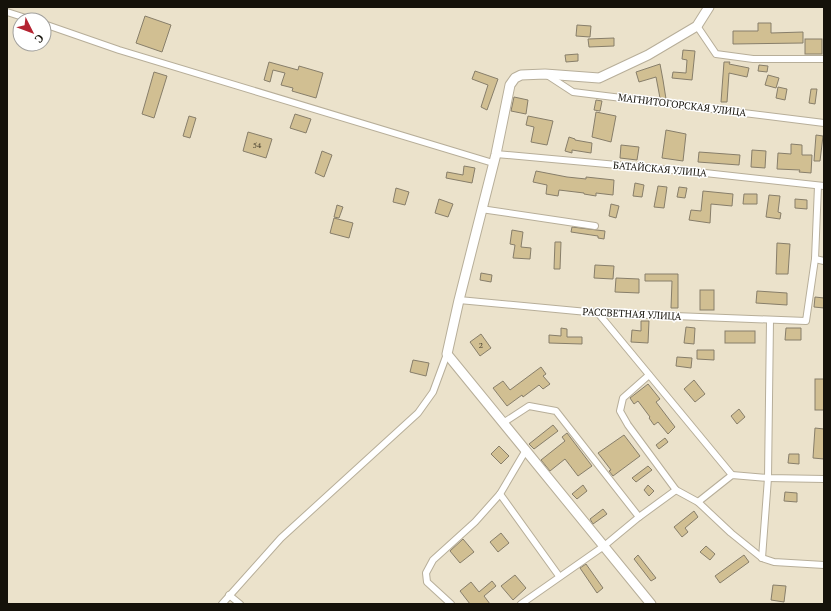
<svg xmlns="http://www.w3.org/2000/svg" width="831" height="611" font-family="'PT Serif',serif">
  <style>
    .building { fill: #d1bf92; stroke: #877e6a }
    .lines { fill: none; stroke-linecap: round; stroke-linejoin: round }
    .street-casing { stroke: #b7ae99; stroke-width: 8 }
    .secondary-casing { stroke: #b7ae99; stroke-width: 11 }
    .street { stroke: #fff; stroke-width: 6 }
    .secondary { stroke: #fff; stroke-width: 9 }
    .labels { text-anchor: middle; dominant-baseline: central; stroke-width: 3; stroke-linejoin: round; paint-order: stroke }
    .number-label { font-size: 8px; fill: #443d2c }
    .street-label { font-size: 10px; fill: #15120a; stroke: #fff }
  </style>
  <rect width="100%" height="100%" fill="#ebe2cb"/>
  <g class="building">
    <polygon points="145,16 171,25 162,52 136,43"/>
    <polygon points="758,23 771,23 771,33 803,32 803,43 733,44 733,31 758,31"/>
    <polygon points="577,25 591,26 590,37 576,36"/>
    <polygon points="614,38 614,46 589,47 588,39"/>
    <rect x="805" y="39" width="17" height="15"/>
    <polygon points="683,50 695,51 692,80 672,78 673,72 686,73 687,60 682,59"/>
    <polygon points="578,54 578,61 566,62 565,55"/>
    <polygon points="269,62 298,70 299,66 323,73 316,98 292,91 293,88 281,85 285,73 273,70 270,82 264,80"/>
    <polygon points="724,62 730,62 729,64 749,68 747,77 729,73 727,102 721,102"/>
    <polygon points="660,64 663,80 666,99 660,98 656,77 639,82 636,72"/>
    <polygon points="759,65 768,66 767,72 758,71"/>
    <polygon points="475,71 498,79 487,110 481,107 488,85 472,79"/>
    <polygon points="154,72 167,76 154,118 142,114"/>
    <polygon points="768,75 779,78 776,88 765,85"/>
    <polygon points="778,87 787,89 785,100 776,98"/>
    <polygon points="811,89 817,89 815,104 809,103"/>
    <polygon points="514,97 528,100 526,114 511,111"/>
    <polygon points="596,100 602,101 600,111 594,110"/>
    <polygon points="596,112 616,116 611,142 592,137"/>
    <polygon points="295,114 311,119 306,133 290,128"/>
    <polygon points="189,116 196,118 190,138 183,136"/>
    <polygon points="528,116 553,121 547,145 531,142 534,127 526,125"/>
    <polygon points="666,130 686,134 683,161 662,158"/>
    <polygon points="248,132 272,139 266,158 243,151"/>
    <polygon points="816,135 823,136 820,161 814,161"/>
    <polygon points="569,137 575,139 575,140 592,143 591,153 572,150 572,153 565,151"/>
    <polygon points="791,144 802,145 802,155 812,155 811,173 799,172 800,170 777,169 778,153 791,154"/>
    <polygon points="621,145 639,147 637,160 620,158"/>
    <polygon points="752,150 766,151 765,168 751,167"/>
    <polygon points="322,151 332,155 324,177 315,173"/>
    <polygon points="699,152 740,155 739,165 698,162"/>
    <polygon points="464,166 475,168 472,183 446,178 447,172 463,175"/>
    <polygon points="536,171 567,177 586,179 586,177 614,180 613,195 596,193 596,196 584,194 584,193 559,190 558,196 546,194 547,185 533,182"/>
    <polygon points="635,183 644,185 642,197 633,196"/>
    <polygon points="658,186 667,187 664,208 654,207"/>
    <polygon points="679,187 687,188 685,198 677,197"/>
    <polygon points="396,188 409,192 405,205 393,202"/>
    <polygon points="703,191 733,194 732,206 711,204 710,223 689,220 691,210 701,211"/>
    <polygon points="744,194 757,194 757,204 743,204"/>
    <polygon points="769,195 780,196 778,212 781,213 780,219 766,217"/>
    <polygon points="439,199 453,204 448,217 435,213"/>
    <polygon points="795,199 807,200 807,209 795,208"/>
    <polygon points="611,204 619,206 616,218 609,216"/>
    <polygon points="337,205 343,207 339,218 334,217"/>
    <polygon points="334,218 353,223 349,238 330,233"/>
    <polygon points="572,227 605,231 604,239 598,238 598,236 571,232"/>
    <polygon points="512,230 523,232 521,247 531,248 530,259 513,258 515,245 510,244"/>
    <polygon points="555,242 561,242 560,269 554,269"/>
    <polygon points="777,243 790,244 788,274 776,274"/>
    <polygon points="595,265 614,266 613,279 594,278"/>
    <polygon points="481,273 492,275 491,282 480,280"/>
    <polygon points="645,274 678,274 678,308 671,308 672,281 645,281"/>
    <polygon points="616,278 639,279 639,293 615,292"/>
    <rect x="700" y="290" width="14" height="20"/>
    <polygon points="757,291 787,293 787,305 756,303"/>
    <polygon points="815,297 824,298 824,308 814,307"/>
    <polygon points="641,321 649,321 648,343 631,342 632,330 641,331"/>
    <polygon points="686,327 695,328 694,344 684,343"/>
    <polygon points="561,328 567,329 567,337 582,337 582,344 549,343 549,335 561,336"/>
    <polygon points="786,328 801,328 801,340 785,340"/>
    <rect x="725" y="331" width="30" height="12"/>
    <polygon points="481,334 491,348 480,356 470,342"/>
    <polygon points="697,350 714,350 714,360 697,359"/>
    <polygon points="677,357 692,358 691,368 676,366"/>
    <polygon points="413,360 429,363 426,376 410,372"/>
    <polygon points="541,367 546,374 543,376 550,384 543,389 539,385 523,397 522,395 507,406 493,388 503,381 510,390"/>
    <rect x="815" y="379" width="9" height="31"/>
    <polygon points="694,380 705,394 695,402 684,389"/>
    <polygon points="648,384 660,399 656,402 675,427 668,434 658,422 654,425 649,418 650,417 638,401 634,404 630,398"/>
    <polygon points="739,409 745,417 737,424 731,416"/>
    <polygon points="553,425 558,431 534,449 529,444"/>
    <polygon points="815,428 824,429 824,459 813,458"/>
    <polygon points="567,433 592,466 578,476 565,459 550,471 541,460 565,441 562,437"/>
    <polygon points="624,435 640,456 613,476 609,471 611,470 598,453"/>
    <polygon points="665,438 668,442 659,449 656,445"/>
    <polygon points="499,446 509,456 501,464 491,454"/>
    <polygon points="789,454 799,454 799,464 788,463"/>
    <polygon points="648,466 652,470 636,482 632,478"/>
    <polygon points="583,485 587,491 577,499 572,494"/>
    <polygon points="648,485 654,491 649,496 644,490"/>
    <polygon points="785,492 797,493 797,502 784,501"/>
    <polygon points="603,509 607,514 593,524 590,519"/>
    <polygon points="694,511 698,517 685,528 688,532 682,537 674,527"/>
    <polygon points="501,533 509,543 498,552 490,542"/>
    <polygon points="463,539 474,552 460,563 450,551"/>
    <polygon points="706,546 715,554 710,560 700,552"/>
    <polygon points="638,555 656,578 651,581 634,559"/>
    <polygon points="744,555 749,562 720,583 715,576"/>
    <polygon points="586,564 603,588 597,593 580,568"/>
    <polygon points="515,575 526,588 513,600 501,586"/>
    <polygon points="492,581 496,586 484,596 490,604 470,604 460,591 471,582 479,592"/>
    <polygon points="773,585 786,586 784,602 771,600"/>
  </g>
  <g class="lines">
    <defs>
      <g id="street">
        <polyline points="7,12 32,20"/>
        <polyline points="44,24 119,50 493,163"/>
        <polyline points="697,26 716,54 753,59 824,59"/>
        <polyline points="547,75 573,92 824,123"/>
        <polyline points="496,154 705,173 824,186"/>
        <polyline points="481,209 595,226"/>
        <polyline points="815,259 824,261"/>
        <polyline points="459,300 598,313 806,321 815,259 818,186"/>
        <polyline points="598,313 732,475"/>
        <polyline points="649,375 623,398 620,411 628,425 676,490 698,502 731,533 762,558 774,562 824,565"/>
        <polyline points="503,423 529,406 556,411 639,517"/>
        <polyline points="500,494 559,576"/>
        <polyline points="698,502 732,475 768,478 824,479"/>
        <polyline points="762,558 768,478 770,320"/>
        <polyline points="229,595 240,604"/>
        <polyline points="222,604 281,538 418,413 433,392 447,354"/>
        <polyline points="451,604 427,582 426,573 433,560 475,522 500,494 526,450"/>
        <polyline points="521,604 604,546 639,517 676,490"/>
      </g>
      <polyline id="secondary" points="651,604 447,354 459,300 496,154 510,85 515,78 521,75 545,74 599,78 648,55 697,26 709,7"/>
    </defs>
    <use href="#street" class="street-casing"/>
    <use href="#secondary" class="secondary-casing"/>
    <use href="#street" class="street"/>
    <use href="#secondary" class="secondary"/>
  </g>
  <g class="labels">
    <g class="number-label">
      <text x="257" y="145">54</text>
      <text x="481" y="345">2</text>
    </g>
    <g class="street-label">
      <text transform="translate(682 105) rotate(7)">МАГНИТОГОРСКАЯ УЛИЦА</text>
      <text transform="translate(660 169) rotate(5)">БАТАЙСКАЯ УЛИЦА</text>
      <text transform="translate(632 314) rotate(3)">РАССВЕТНАЯ УЛИЦА</text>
    </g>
  </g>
  <rect width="831" height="611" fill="none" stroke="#15120a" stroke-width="16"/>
  <g transform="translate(32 32) rotate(132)"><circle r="19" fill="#ffffff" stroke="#a1a09d"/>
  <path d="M0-3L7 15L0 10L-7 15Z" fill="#b42331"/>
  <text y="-6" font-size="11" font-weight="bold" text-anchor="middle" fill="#15120a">С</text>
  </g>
</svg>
